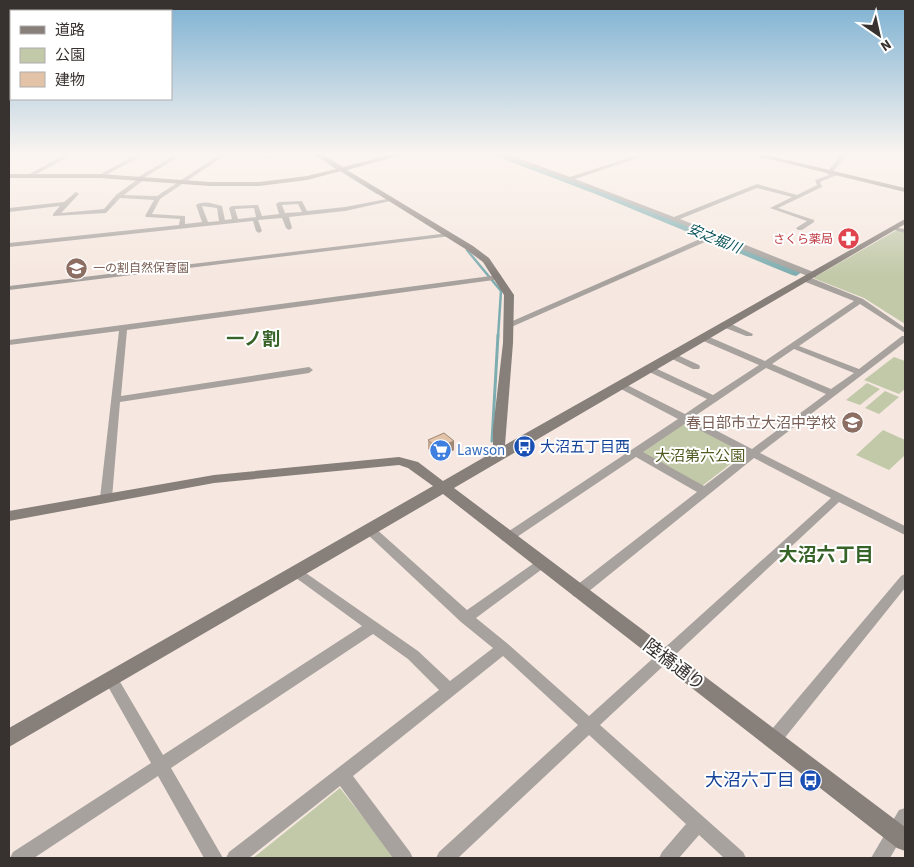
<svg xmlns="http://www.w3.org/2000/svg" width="914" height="867" font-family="'Source Sans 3','Noto Sans JP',sans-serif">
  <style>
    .green { fill: #c2c9a9 }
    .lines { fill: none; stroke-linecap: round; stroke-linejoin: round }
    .stream-far2 { stroke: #7dadb0; stroke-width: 2 }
    .stream-far1 { stroke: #7dadb0; stroke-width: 2.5 }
    .stream { stroke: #7dadb0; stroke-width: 3 }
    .river { fill: #7dadb0; fill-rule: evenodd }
    .street { fill: #a8a29f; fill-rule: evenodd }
    .secondary { fill: #877f7a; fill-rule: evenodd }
    .wall { fill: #c2a890 }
    .shaded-wall { fill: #9e8875 }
    .building { fill: #e2c3a7; stroke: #9e8875 }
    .labels { text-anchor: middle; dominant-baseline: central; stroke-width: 4; stroke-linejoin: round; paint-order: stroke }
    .far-health-label { font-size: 12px; fill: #be3a42; stroke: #fff; text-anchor: end }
    .far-education-label { font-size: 12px; fill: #785e54; stroke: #fff; text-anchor: start }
    .far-water-label { font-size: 14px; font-style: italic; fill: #044f54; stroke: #fff }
    .education-label { font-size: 15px; fill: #785e54; stroke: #fff; text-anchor: end }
    .transit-label { font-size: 15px; fill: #164399; stroke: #fff; text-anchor: start }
    .shop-label { font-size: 15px; fill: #366cbe; stroke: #fff; text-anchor: start }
    .park-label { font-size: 15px; fill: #515a20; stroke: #fff }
    .quarter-label { font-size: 18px; font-weight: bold; fill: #376329; stroke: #fff }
    .near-street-label { font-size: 18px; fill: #37322f; stroke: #fff }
    .near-transit-label { font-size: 18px; fill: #164399; stroke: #fff; text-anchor: end }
    .near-neighbourhood-label { font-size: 19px; font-weight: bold; fill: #376329; stroke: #fff }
  </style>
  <rect width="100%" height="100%" fill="#f6e8e0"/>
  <g class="green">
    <polygon points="897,230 905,232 905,324 864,298 813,278"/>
    <polygon points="894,357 905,361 905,389 899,394 864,380"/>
    <polygon points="867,383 880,389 860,405 846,400"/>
    <polygon points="885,391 899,397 879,414 865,408"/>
    <polygon points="687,421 746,452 702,486 641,452"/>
    <polygon points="883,430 905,440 905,455 889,470 856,455"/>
    <polygon points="340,788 395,858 253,858"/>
  </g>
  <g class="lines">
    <g class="stream-far2">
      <polyline points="311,153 320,158"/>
      <polyline points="338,169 377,193"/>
    </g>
    <polyline class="stream-far1" points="467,250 501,291 498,337"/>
    <polyline class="stream" points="492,441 498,335"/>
    <polygon class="river" points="488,153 501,153 604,191 800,269 802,272 796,276 792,275 598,195"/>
    <g class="street">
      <polygon points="68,153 75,153 31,177 26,176"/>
      <polygon points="140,153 147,153 102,177 97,176"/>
      <path d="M179,153H185L145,177V179L124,195L157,196L222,153H228L160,199L152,214L185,216V224L202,222L196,205C204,200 213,204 222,206L225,220L232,219L229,208L232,206L258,205L262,216L279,214L276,204L279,202L302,201L307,211L345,207L392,198L395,200L345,211L289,217L292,228L289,230L286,228L282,218L258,220L262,231L259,233L256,231L253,221L9,247V243L179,225L180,219L146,217L145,216L154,200L120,198L106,213L53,216V214L60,206L9,212V208L64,202L76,192L79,194L78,195L61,213L104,209L116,195L138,179V177ZM298,204L302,212L285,213L282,205ZM202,206L217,208L219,221L208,222ZM254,208L256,217L238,219L235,209Z"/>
      <polygon points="242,153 268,156 287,153 268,158"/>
      <polygon points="496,153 504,153 570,177 644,153 652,153 575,179 674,217 757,184 797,195 817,185 815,180 829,175 826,173 843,153 848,153 831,174 837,173 837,175 820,182 822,187 778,208 814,220 814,222 802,230 798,230 796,228 807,221 770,208 792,197 757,188 680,219 816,273 816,277 810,277 714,238 509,328 505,326 506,324 709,235 604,193"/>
      <polygon points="892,227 905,229 905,233 892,229"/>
      <polygon points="449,233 452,235 451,236 9,290 9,286"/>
      <polygon points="498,275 501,275 501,279 127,330 121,396 309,367 313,370 309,373 120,402 112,498 110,501 102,501 100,498 119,331 9,345 9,340"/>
      <path d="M803,277H809L863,299L905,328V333L860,304L799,346L859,369L902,336H905V342L760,453L905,526V535L839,502L600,725L743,852L746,858H724L699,835L679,858H659L662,852L686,824L589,735L458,858H436L439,852L578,725L503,656L353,776L410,852L413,858H393L340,786L249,858H226L229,852L439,690L408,659L373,634L171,768L223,858H204L158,776L34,858H10L13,852L151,763L106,683L104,679L106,675L111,673L116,675L163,755L362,626L292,575L290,572L292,569L296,567L300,569L418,651L450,681L493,648L461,622L366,533L364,530L366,527H374L467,610L537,561L541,559L545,561L547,564L545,567L476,618L508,644L589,716L831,498L754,458L583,596L578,597L573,596L572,592L573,588L697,492L636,457L511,541H503L501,538L503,535L678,419L619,388L617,386L619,384H625L685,414L707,399L647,371L646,369L647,367H653L713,395L759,365L701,340V336H707L765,361L854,301L803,281ZM794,349L854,373L831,389L772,364ZM766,368L826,394L752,449L692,418ZM686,423L746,454L704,486L643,452Z"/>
      <polygon points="723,323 729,323 753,334 752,336 746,336 723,327"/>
      <polygon points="673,353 699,365 700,367 699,369 693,369 670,358 669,356"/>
      <polygon points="905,574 905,588 779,745 773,747 767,745 765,740 767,735 901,576"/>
      <polygon points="905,808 905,832 890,858 871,858 899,810"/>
    </g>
    <g class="secondary">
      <polygon points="312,153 320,153 343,167 397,153 409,153 347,170 473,246 489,258 514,295 513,343 505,445 905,219 905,224 454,488 905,827 905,851 897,848 443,494 9,747 9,728 433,486 408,468 399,465 214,483 9,521 9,511 214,475 399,457 418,462 443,481 495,451 493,446 493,429 503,343 504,295 483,262 467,250 341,171 307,180 259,186 210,186 100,178 9,178 9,174 100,174 210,182 259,182 307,176 336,169"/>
      <polygon points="745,153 758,153 905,188 905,192"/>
    </g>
  </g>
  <polygon class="wall" points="428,440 454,450 438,458 428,449"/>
  <polygon class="shaded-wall" points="454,441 454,450 438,458 437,448"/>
  <polygon class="building" points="444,433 454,441 437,448 428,440"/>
  <linearGradient id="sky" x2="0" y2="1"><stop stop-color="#7db1d2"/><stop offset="0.56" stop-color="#fbf5f1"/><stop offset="1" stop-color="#fbf5f1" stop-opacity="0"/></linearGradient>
  <rect width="914" height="275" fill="url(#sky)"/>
  <defs>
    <symbol id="pharmacy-disc" viewBox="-11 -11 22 22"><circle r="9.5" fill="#e0444e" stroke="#fff"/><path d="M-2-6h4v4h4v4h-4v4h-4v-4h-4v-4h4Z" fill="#fff"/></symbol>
    <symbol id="school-disc" viewBox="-11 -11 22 22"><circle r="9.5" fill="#8d6e63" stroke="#fff"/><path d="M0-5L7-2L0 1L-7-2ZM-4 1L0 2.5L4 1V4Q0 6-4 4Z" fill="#fff"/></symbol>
    <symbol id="bus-disc" viewBox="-11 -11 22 22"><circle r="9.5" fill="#1a4fb4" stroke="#fff"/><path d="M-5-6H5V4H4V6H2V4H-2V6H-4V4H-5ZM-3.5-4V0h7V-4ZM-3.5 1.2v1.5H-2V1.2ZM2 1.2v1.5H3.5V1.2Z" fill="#fff"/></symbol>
    <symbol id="supermarket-disc" viewBox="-11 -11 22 22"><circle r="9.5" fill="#3f7fe0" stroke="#fff"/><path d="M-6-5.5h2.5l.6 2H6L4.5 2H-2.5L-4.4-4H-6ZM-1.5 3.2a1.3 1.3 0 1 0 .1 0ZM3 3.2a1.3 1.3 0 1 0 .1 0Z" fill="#fff"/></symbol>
  </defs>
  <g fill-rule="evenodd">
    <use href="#pharmacy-disc" x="836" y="226" width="25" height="25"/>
    <use href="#school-disc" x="64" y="256" width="25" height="25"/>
    <use href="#school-disc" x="840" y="410" width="25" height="25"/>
    <use href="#bus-disc" x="512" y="434" width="25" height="25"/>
    <use href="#supermarket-disc" x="428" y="438" width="25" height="25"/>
    <use href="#bus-disc" x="798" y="768" width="25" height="25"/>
  </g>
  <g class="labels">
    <g class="far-health-label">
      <text x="833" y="239">さくら薬局</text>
    </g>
    <g class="far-education-label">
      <text x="93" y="268">一の割自然保育園</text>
    </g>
    <g class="far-water-label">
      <text transform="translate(714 239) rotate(22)">安之堀川</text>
    </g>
    <g class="education-label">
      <text x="836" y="423">春日部市立大沼中学校</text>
    </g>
    <g class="transit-label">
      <text x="540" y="447">大沼五丁目西</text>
    </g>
    <g class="shop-label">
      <text x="457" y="450">Lawson</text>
    </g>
    <g class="park-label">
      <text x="700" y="456">大沼第六公園</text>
    </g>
    <g class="quarter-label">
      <text x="253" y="339">一ノ割</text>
    </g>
    <g class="near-street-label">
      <text transform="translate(674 665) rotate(37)">陸橋通り</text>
    </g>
    <g class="near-transit-label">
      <text x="795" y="780">大沼六丁目</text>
    </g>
    <g class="near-neighbourhood-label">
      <text x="826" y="555">大沼六丁目</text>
    </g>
  </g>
  <rect width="914" height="867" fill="none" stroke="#37322f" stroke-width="20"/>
  <rect x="10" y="10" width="162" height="90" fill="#ffffff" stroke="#afadac"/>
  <rect x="20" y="26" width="25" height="8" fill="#877f7a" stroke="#afadac"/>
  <text x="55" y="35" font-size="15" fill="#37322f">道路</text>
  <rect x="20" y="48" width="25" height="15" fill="#c2c9a9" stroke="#afadac"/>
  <text x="55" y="60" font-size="15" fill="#37322f">公園</text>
  <rect x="20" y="72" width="25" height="15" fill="#e2c3a7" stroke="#afadac"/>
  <text x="55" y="85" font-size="15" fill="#37322f">建物</text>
  <g transform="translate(879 35) rotate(146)" stroke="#ffffff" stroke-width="4" paint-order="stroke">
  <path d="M0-4L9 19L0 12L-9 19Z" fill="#37322f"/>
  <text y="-8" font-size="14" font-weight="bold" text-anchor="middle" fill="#37322f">N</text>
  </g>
</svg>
